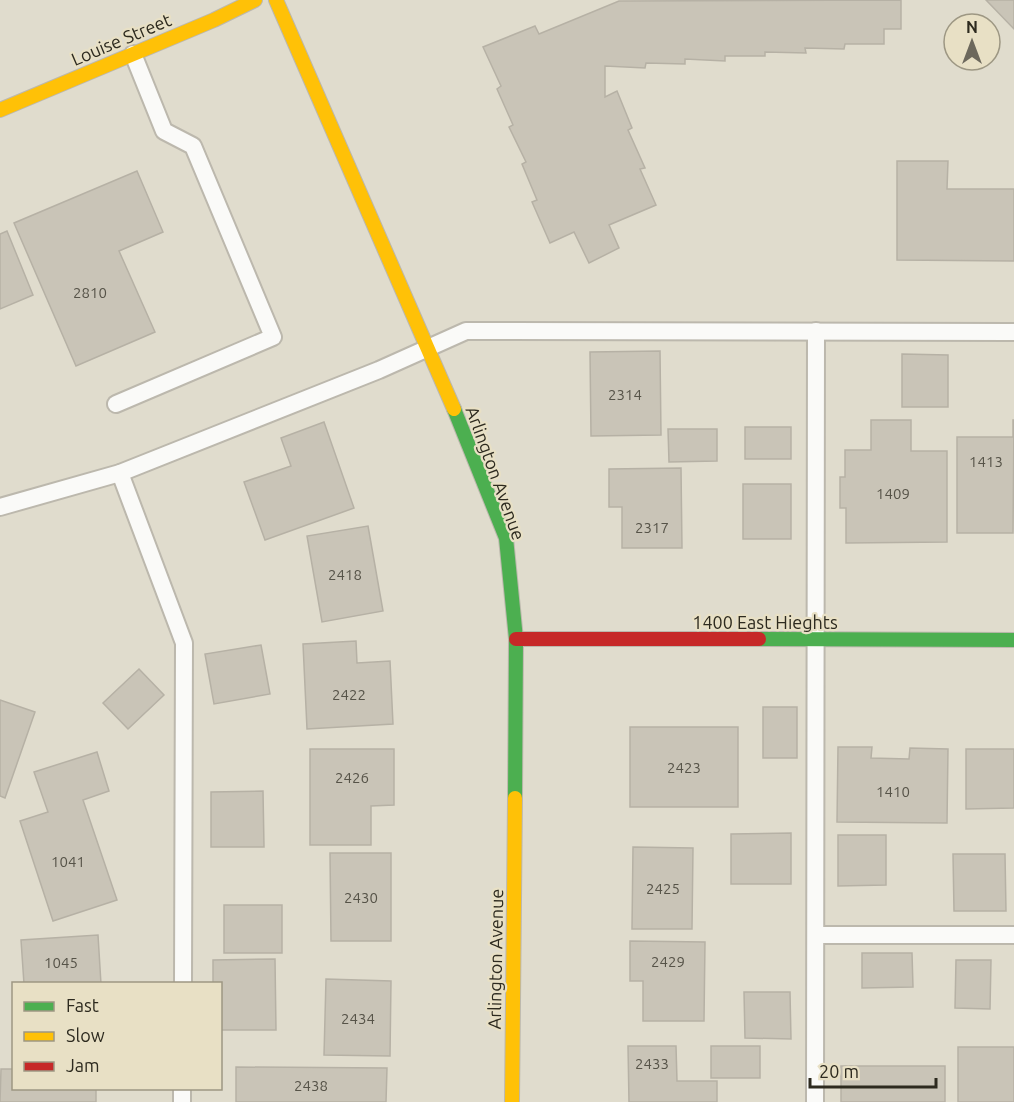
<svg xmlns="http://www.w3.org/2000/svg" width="1014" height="1102" font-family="Ubuntu,sans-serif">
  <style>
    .building { fill: #c9c4b7; stroke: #b6b1a5; stroke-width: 1.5 }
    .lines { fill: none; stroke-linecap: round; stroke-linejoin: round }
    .lane-casing { stroke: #bcb8ad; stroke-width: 20 }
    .fast-casing { stroke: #bcb8ad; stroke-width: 16 }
    .slow-casing { stroke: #bcb8ad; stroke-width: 16 }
    .jam-casing { stroke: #bcb8ad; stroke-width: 16 }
    .lane { stroke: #fafaf8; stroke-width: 16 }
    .fast { stroke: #4caf50; stroke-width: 14 }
    .slow { stroke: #ffc107; stroke-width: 14 }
    .jam { stroke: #c62828; stroke-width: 14 }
    .labels { text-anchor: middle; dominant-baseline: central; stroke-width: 4.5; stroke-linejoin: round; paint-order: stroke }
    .number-label { font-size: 15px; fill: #565348 }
    .street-label { font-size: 18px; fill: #2d2a1f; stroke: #e8e0c5 }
  </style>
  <rect width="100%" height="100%" fill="#e0dccd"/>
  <g class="building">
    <polygon points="901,0 901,29 884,29 884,44 845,44 844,49 805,48 806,53 765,52 765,56 725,56 725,61 685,59 685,64 646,63 645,68 605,66 605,97 617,91 632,128 628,130 645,168 640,169 656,205 609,225 619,248 589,263 574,232 550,243 532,202 537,200 522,164 526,162 509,127 513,125 497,89 501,86 483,47 535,26 539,34 619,1"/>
    <polygon points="986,0 1014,0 1014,29"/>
    <polygon points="897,161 948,161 947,189 1014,189 1014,261 897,260"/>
    <polygon points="137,171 163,232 119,251 155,332 76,366 14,223"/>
    <polygon points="7,231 33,295 0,309 0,234"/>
    <polygon points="660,351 661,435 591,436 590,352"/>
    <polygon points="902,354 948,355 948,407 902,407"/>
    <polygon points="871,420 911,420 911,451 947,451 947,542 846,543 846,508 840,508 840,477 845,477 845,450 871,450"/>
    <polygon points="1013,420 1014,420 1013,533 957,533 957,437 1013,437"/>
    <polygon points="324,422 354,508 265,540 244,482 291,466 281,438"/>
    <rect x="745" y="427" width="46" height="32"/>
    <polygon points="668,429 717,429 717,461 669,462"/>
    <polygon points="681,468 682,548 622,548 622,507 609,507 609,469"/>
    <rect x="743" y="484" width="48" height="55"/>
    <polygon points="368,526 383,611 322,622 307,536"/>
    <polygon points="356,641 357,663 390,661 393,724 307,729 303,644"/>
    <polygon points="261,645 270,694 214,704 205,654"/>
    <polygon points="139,669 164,695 128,729 103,703"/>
    <polygon points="0,700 35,712 5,798 0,796"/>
    <rect x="763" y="707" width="34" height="51"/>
    <rect x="630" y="727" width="108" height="80"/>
    <polygon points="838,747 872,747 871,758 909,759 910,748 948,749 947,823 837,822"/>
    <polygon points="310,749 394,749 394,805 371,806 371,845 310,845"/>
    <polygon points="966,749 1014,749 1014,808 966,809"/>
    <polygon points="97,752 109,791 83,800 117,900 53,921 20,821 48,812 34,772"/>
    <polygon points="263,791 264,847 211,847 211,792"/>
    <polygon points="791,833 791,884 731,884 731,834"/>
    <polygon points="838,835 886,835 886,885 838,886"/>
    <polygon points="633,847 693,848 692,929 632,929"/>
    <polygon points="330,853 391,853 391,941 331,941"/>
    <polygon points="953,854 1005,854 1006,911 954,911"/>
    <rect x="224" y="905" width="58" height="48"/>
    <polygon points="98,935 101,984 24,984 21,940"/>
    <polygon points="630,941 705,942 704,1021 643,1021 643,981 630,981"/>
    <polygon points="862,953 912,953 913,987 862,988"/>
    <polygon points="275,959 276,1030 220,1030 220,984 213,984 213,960"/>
    <polygon points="956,960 991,960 990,1009 955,1008"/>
    <polygon points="326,979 391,981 390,1056 324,1055"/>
    <polygon points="744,992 790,992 791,1039 745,1038"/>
    <polygon points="628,1046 676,1046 677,1081 717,1081 717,1102 629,1102"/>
    <rect x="711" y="1046" width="49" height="32"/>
    <rect x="958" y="1047" width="56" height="55"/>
    <rect x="841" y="1066" width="104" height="36"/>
    <polygon points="236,1067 387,1068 386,1102 236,1102"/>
    <polygon points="1,1069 14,1069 14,1088 96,1088 96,1102 0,1102"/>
  </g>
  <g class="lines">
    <defs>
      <g id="lane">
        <polyline points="116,404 273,337 193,146 164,131 133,54"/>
        <polyline points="120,473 184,643 183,984"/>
        <polyline points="0,507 120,473 379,370 466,331 1014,332"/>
        <polyline points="816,935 1014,935"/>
        <polyline points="182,1102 182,1088"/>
        <polyline points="815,1102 816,331"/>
      </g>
      <g id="fast">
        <polyline points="454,409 506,538 516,639 515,798"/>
        <polyline points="759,639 1014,640"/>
      </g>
      <g id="slow">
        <polyline points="276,0 454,409"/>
        <polyline points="0,110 214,20 255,0"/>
        <polyline points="512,1102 515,798"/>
      </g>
      <polyline id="jam" points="516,639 759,639"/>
    </defs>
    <use href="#lane" class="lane-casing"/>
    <use href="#fast" class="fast-casing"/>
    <use href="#slow" class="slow-casing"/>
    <use href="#jam" class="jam-casing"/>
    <use href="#lane" class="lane"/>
    <use href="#fast" class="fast"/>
    <use href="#slow" class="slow"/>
    <use href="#jam" class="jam"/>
  </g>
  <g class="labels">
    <g class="number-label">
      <text x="90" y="292">2810</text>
      <text x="625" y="394">2314</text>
      <text x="986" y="461">1413</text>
      <text x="893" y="493">1409</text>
      <text x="652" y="527">2317</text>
      <text x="345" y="574">2418</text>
      <text x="349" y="694">2422</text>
      <text x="684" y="767">2423</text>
      <text x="352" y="777">2426</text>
      <text x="893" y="791">1410</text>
      <text x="68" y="861">1041</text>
      <text x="663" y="888">2425</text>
      <text x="361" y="897">2430</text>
      <text x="668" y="961">2429</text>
      <text x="61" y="962">1045</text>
      <text x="358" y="1018">2434</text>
      <text x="652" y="1063">2433</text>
      <text x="311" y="1085">2438</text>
    </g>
    <g class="street-label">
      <text transform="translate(121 39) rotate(-23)">Louise Street</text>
      <text transform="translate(496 473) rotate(70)">Arlington Avenue</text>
      <text x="765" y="622">1400 East Hieghts</text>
      <text transform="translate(495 959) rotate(-89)">Arlington Avenue</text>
    </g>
  </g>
  <rect x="12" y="982" width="210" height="108" fill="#e8e0c5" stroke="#9d9783" stroke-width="1.5"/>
  <rect x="24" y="1002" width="30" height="9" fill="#4caf50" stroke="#9d9783" stroke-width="1.5"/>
  <text x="66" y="1012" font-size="18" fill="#2d2a1f">Fast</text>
  <rect x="24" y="1032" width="30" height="9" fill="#ffc107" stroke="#9d9783" stroke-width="1.5"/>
  <text x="66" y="1042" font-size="18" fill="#2d2a1f">Slow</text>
  <rect x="24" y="1062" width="30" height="9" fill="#c62828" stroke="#9d9783" stroke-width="1.5"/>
  <text x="66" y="1072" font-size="18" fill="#2d2a1f">Jam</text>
  <g transform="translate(972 42)"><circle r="28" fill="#e8e0c5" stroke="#9d9783" stroke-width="1.5"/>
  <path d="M0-4.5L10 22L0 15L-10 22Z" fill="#6c685c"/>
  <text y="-9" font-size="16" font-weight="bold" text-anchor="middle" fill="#2d2a1f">N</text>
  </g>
  <path d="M810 1078v9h126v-9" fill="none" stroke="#2d2a1f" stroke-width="3"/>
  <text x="819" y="1078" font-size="18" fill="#2d2a1f" stroke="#e8e0c5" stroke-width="4.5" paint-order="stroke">20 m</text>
</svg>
